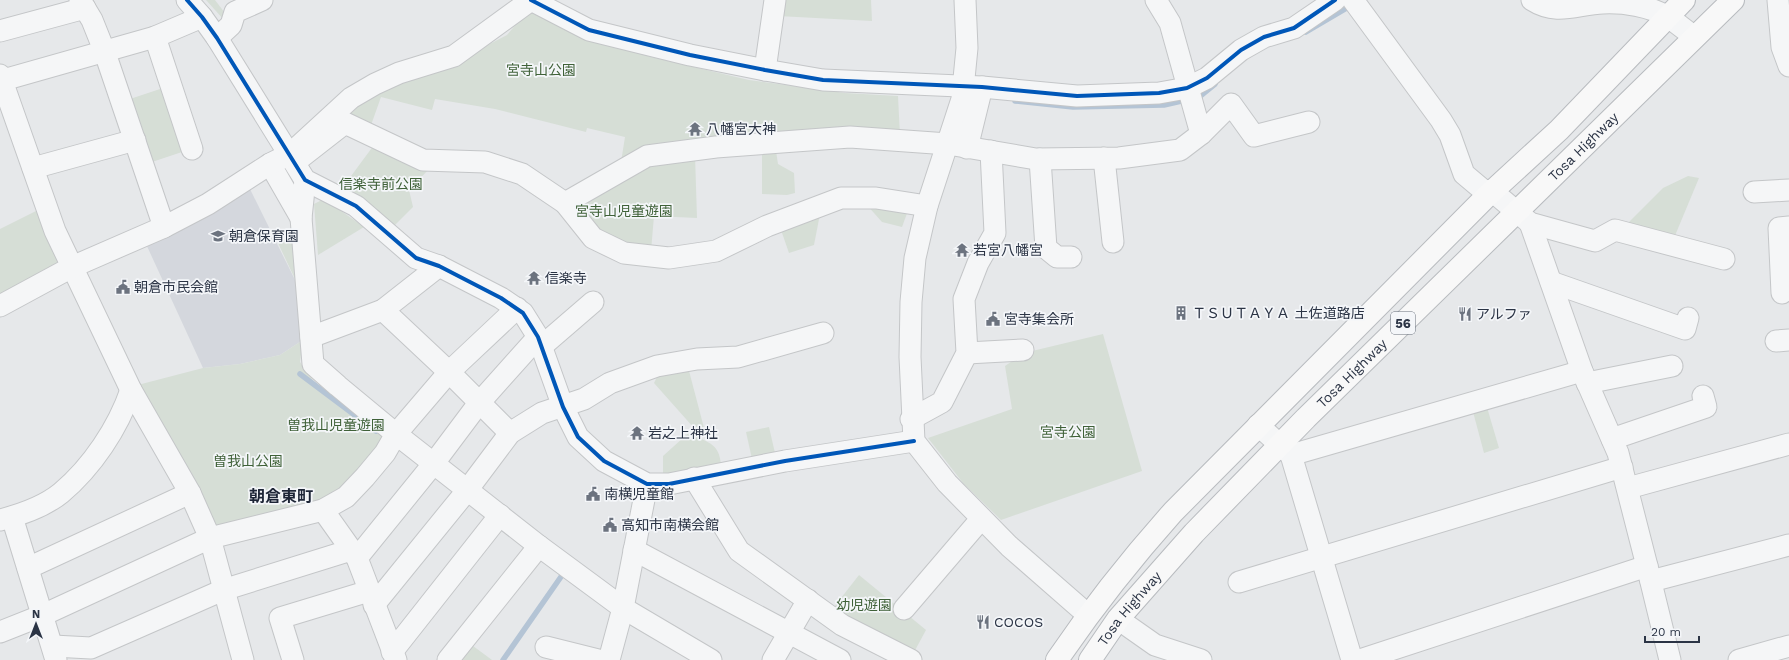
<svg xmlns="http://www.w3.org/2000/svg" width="1789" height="660" font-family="'Work Sans','Noto Sans JP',sans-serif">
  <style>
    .built { fill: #d4d7dd }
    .green { fill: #d6ded6 }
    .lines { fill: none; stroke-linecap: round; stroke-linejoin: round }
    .stream { stroke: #b4c4d5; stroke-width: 5.5 }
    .minor-casing { stroke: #c4c6c8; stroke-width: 23 }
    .highway-casing { stroke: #b8bbbf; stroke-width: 24 }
    .minor { stroke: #f5f6f7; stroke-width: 21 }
    .highway { stroke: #f8f8f8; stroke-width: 22 }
    .cycleway-casing { stroke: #f4f6f9; stroke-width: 6 }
    .cycleway { stroke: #0057b8; stroke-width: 4 }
    .labels { text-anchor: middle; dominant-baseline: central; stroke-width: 3.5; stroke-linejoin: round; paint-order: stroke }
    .shield { fill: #f4f6f9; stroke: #676e7b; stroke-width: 1 }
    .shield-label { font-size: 13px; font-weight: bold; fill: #2b3445 }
    .park-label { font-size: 14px; fill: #3f6138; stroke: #f4f6f9 }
    .poi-label { font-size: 14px; fill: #2b3445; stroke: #f4f6f9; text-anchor: start }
    .street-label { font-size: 14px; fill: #2b3445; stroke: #f4f6f9 }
    .quarter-label { font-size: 16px; font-weight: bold; fill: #1d2536; stroke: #f4f6f9 }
  </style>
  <rect width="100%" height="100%" fill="#e6e8ea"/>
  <polygon class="built" points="249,187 295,280 300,279 303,340 280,355 240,364 203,368 146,244"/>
  <g class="green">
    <polygon points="206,0 215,0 228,17 224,20"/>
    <polygon points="780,0 871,0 872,21 778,16"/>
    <polygon points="530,8 585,36 651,57 749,80 845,93 898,96 900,136 621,162 625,137 587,128 586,132 495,109 435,99 432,110 381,97 370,128 341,115 373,93 457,61 507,35"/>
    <polygon points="163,88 185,151 149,163 127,100"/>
    <polygon points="374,145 429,169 409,190 413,207 391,229 340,191"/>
    <polygon points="776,151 778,164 794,173 795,193 787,195 762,194 762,153"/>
    <polygon points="695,155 697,218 654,216 651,251 620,244 599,232 578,202 648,162"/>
    <polygon points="1688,176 1699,178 1674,238 1627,224 1663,188"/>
    <polygon points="324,199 364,227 318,255 314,204"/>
    <polygon points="866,204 909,208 902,227 882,222"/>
    <polygon points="36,211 65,265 0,296 0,229"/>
    <polygon points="820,214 814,245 789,253 781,230"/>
    <polygon points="292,236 299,278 295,279 278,243"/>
    <polygon points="1103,334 1142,471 1001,520 963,483 928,438 1012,409 1005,366 1024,353"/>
    <polygon points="303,340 300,362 315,383 387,440 346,497 210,538 130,387 203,368 240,364 280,355"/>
    <path d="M688,367L704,428L696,436C711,444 719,445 721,464L663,474V456L694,428L654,383L659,373Z"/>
    <polygon points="1486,404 1499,448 1484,453 1472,408"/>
    <polygon points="769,427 775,453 752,459 746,432"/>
    <polygon points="859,575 926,630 913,654 846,619 834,607"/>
    <polygon points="469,643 492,660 456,660"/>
  </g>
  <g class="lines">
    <g class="stream">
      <polyline points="1306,32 1352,5"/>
      <polyline points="1015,101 1073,107 1164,105 1199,97 1215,84"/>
      <polyline points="300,374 376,431"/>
      <polyline points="503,660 565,571"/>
    </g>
    <defs>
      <g id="minor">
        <polyline points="80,0 92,20 104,50 164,227"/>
        <polyline points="187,0 202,17 217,38 305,180 356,206 416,258 439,266 501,298 523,313 538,337 563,407 578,437 604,461 647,484 669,484 785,461 914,441"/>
        <polyline points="531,0 589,30 690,55 765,70 823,80 982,87 1077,96 1159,93 1187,88 1207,78 1241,50 1264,37 1294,28 1335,0"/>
        <polyline points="965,0 967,48 962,99 927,206 915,258 911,302 910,357 914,441 947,483 1009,546 1088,615"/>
        <polyline points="1156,0 1170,23 1201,134"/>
        <polyline points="1353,0 1441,120 1450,135 1464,174 1483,190 1492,191 1530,223 1595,241 1615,230 1724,259"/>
        <path d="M1532,0C1557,16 1577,4 1603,3C1623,2 1650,6 1668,17C1677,23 1686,31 1695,37"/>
        <polyline points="1778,0 1782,47 1789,66"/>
        <polyline points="0,31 85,8"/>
        <polyline points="155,37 192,149"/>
        <polyline points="217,38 231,25 235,12 262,0"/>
        <polyline points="765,70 775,0"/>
        <polyline points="0,75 55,231 131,390 190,493 210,538 243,660"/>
        <polyline points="0,81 155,37 202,17"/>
        <polyline points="967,148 982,87"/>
        <polyline points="1104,158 1113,242"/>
        <polyline points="1040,159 1046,248 1057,257 1071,257"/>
        <polyline points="295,162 345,123 423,160 485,162 522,174 565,203 593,238 624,253 669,258 716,251 767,226 841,198 876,198 927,206"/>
        <polyline points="270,164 301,218"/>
        <polyline points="33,168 135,140"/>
        <polyline points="305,180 301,218 313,364 338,386 396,434 539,546 623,608 711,660"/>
        <polyline points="1754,192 1789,190"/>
        <polyline points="565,203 647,156 716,147 850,137 948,144 1036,159 1119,158 1180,150 1201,134 1231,104 1254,136 1309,122"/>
        <polyline points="1530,223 1582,371 1618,453 1647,566 1670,660"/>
        <polyline points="1551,282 1685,329 1688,318"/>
        <polyline points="1782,293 1779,228 1789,227"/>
        <polyline points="0,306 72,267 164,227 208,204 270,164 290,154 351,98 375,84 399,73 454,56 531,0"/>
        <polyline points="383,310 449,372 510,433"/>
        <polyline points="311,337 383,310 439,266"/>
        <polyline points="1776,341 1789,340"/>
        <polyline points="542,346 593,302"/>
        <polyline points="967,353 1023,350"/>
        <polyline points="1587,383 1672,366"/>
        <polyline points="911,419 942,402 967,353 964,299 978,263 995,233 991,151"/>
        <polyline points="1258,425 1291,455 1352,660"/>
        <polyline points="1612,439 1706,407 1703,396"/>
        <polyline points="1291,455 1582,371"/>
        <polyline points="694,478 739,551 842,625 911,660"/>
        <polyline points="1628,488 1789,444"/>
        <polyline points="323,510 357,558 396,660"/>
        <polyline points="12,517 56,660"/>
        <path d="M0,520C20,515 45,506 61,493C92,467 118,428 131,390"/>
        <polyline points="634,550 840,660"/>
        <polyline points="357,558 434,463 479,403 538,337"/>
        <polyline points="28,568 190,493"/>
        <polyline points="1651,581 1789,545"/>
        <polyline points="1239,582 1622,467"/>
        <polyline points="374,605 465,493 510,433 542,413 584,399 610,383 657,366 697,359 738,357 823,333"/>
        <polyline points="904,609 981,519"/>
        <polyline points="1118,619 1155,645 1201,660"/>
        <polyline points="0,632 43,615 210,538 323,510 346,497 365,477 385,453 396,434 449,372 517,308"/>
        <polyline points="53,646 91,648 223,590 351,550"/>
        <polyline points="546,647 598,660"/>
        <polyline points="392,652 500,515"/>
        <polyline points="293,660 280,618 369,591"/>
        <polyline points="448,660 539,546"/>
        <polyline points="609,660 623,608 647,484"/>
        <polyline points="773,660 808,600"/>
        <polyline points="1360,660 1647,566"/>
        <polyline points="1739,660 1789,646"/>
      </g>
      <g id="highway">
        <path d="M1057,660C1093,607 1131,559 1173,512L1486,197L1559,130L1684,0"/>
        <path id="s1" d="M1090,660L1118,619L1194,533L1306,418L1733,0"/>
      </g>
    </defs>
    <use href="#minor" class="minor-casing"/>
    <use href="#highway" class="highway-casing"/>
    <use href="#minor" class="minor"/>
    <use href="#highway" class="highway"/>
    <defs>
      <g id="cycleway">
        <polyline points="187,0 202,17 217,38 305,180 356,206 416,258 439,266 501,298 523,313 538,337 563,407 578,437 604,461 647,484 669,484 785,461 914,441"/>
        <polyline points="531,0 589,30 690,55 765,70 823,80 982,87 1077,96 1159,93 1187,88 1207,78 1241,50 1264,37 1294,28 1335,0"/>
      </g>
    </defs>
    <use href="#cycleway" class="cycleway-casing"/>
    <use href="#cycleway" class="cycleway"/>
  </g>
  <defs>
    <symbol id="temple-bare" viewBox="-9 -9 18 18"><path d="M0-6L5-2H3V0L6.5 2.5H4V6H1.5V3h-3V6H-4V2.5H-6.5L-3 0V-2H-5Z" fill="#6c737f" stroke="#f4f6f9" stroke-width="2.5" paint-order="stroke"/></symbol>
    <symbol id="school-bare" viewBox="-9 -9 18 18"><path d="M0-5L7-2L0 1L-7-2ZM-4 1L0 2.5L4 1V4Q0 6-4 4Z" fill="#6c737f" stroke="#f4f6f9" stroke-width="2.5" paint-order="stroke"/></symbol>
    <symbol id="civic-bare" viewBox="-9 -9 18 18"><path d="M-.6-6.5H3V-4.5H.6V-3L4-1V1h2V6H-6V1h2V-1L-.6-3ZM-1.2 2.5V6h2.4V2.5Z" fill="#6c737f" stroke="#f4f6f9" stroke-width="2.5" paint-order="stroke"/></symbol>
    <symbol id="building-bare" viewBox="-9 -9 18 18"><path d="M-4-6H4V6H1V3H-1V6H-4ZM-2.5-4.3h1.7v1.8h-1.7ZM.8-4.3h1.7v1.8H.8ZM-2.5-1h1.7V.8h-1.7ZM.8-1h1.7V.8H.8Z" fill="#6c737f" stroke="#f4f6f9" stroke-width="2.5" paint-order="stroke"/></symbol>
    <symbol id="restaurant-bare" viewBox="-9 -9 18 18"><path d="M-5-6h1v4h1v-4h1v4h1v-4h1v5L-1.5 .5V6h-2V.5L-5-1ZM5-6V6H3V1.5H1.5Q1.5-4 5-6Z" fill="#6c737f" stroke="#f4f6f9" stroke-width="2.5" paint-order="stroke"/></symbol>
  </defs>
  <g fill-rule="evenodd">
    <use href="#temple-bare" x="685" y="119" width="20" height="20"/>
    <use href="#school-bare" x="208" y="226" width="20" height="20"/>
    <use href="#temple-bare" x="952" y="240" width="20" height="20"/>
    <use href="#temple-bare" x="524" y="268" width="20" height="20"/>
    <use href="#civic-bare" x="113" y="277" width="20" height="20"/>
    <use href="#building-bare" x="1171" y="303" width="20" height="20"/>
    <use href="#restaurant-bare" x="1455" y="304" width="20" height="20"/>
    <use href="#civic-bare" x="983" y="309" width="20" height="20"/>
    <use href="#temple-bare" x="627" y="423" width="20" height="20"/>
    <use href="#civic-bare" x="583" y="484" width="20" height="20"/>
    <use href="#civic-bare" x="600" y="515" width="20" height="20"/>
    <use href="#restaurant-bare" x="973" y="612" width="20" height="20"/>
  </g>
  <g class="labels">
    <rect class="shield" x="1391" y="312" width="24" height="22" rx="3"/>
    <g class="shield-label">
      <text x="1403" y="323">56</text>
    </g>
    <g class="park-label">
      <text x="541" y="70">宮寺山公園</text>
      <text x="381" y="184">信楽寺前公園</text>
      <text x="624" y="211">宮寺山児童遊園</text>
      <text x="336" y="425">曽我山児童遊園</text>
      <text x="1068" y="432">宮寺公園</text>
      <text x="248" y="461">曽我山公園</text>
      <text x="864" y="605">幼児遊園</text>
    </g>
    <g class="poi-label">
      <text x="706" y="129">八幡宮大神</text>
      <text x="229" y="236">朝倉保育園</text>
      <text x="973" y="250">若宮八幡宮</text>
      <text x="545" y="278">信楽寺</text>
      <text x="134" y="287">朝倉市民会館</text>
      <text x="1192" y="313">ＴＳＵＴＡＹＡ 土佐道路店</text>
      <text x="1476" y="314">アルファ</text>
      <text x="1004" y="319">宮寺集会所</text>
      <text x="648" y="433">岩之上神社</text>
      <text x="604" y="494">南横児童館</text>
      <text x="621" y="525">高知市南横会館</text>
      <text x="994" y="622">COCOS</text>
    </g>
    <g class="street-label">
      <text stroke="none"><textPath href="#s1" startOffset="713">Tosa Highway</textPath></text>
      <text stroke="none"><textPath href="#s1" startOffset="389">Tosa Highway</textPath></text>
      <text stroke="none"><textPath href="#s1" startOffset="65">Tosa Highway</textPath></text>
    </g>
    <g class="quarter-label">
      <text x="281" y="496">朝倉東町</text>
    </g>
  </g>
  <g transform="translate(36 624)" stroke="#f4f6f9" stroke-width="3" paint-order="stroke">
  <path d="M0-3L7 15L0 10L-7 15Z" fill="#2b3445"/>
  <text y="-6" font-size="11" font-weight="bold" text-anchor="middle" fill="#2b3445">N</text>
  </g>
  <path d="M1645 636v6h54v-6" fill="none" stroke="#2b3445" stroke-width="2"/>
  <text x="1651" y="636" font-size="12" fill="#2b3445" stroke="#f4f6f9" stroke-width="3" paint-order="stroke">20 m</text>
</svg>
